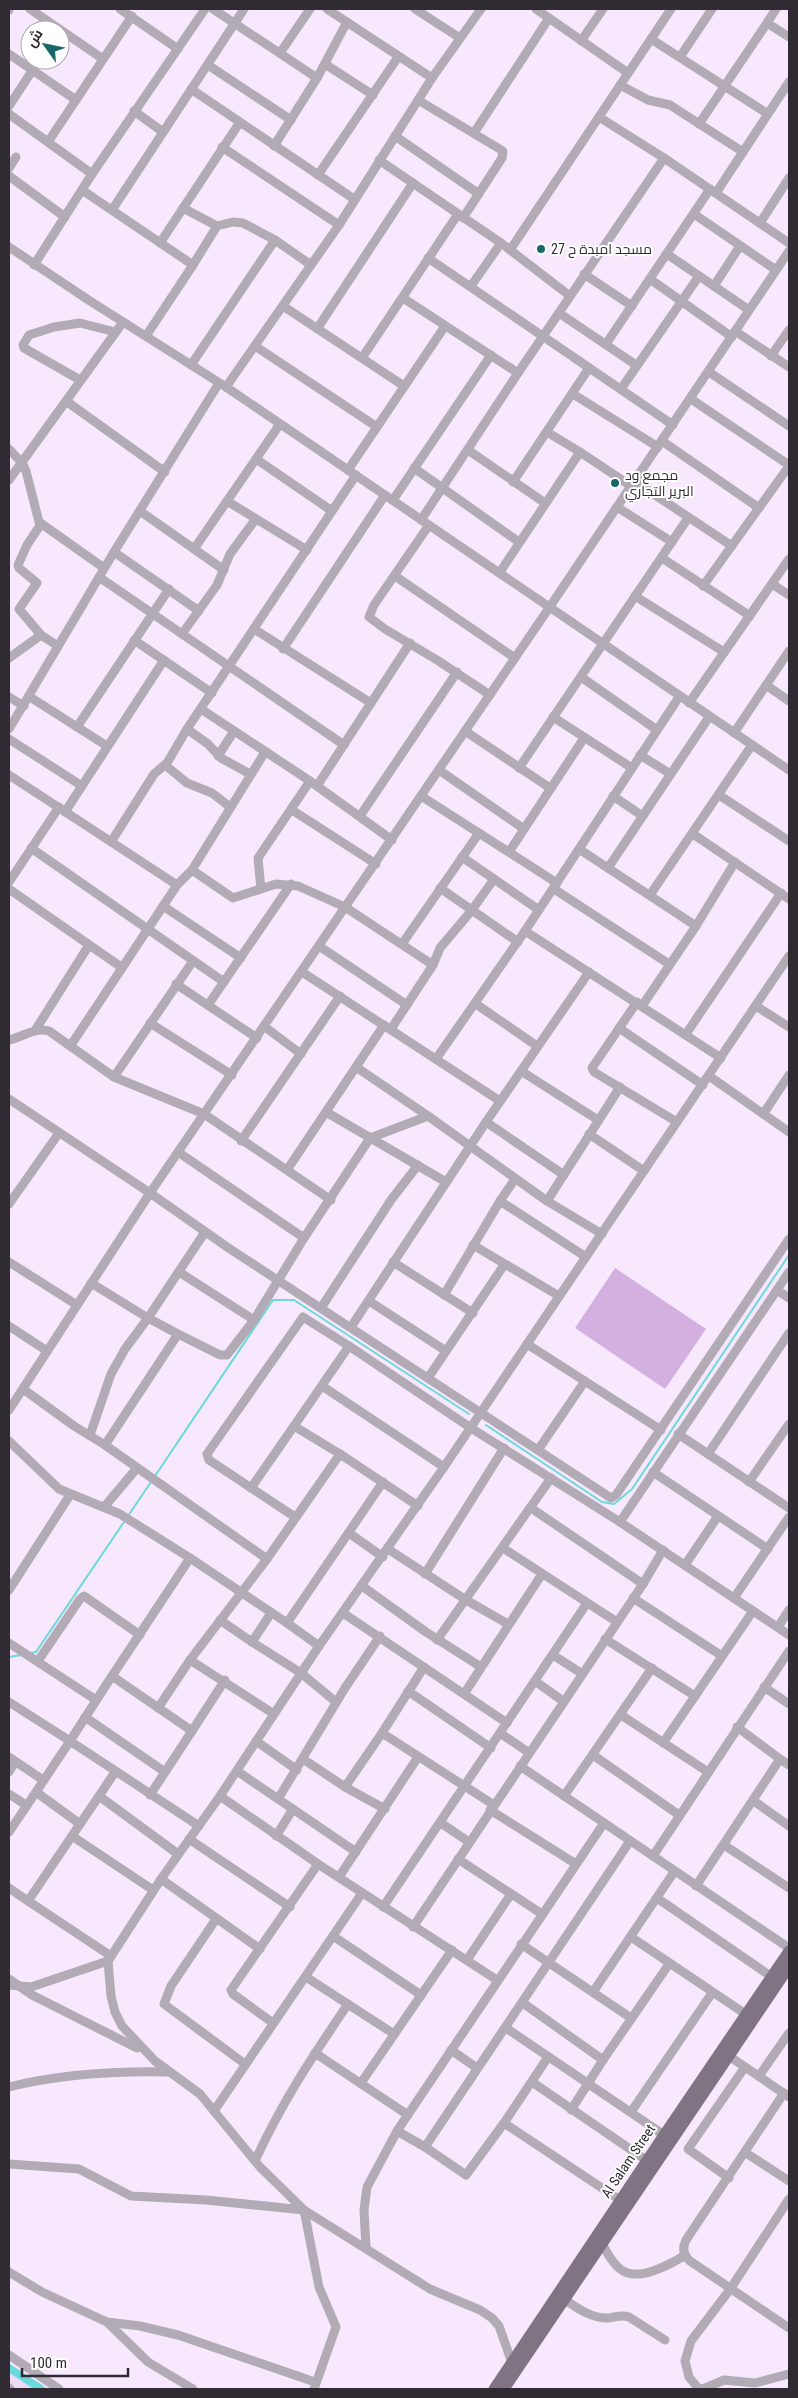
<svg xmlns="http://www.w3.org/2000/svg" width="798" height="2398" font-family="'Roboto Condensed',Cairo,sans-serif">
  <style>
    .built { fill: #efdaf6 }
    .green { fill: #d3b0df }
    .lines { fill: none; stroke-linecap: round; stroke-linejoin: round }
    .stream { stroke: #6ad9db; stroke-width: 2 }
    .canal { stroke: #6ad9db; stroke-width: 8 }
    .minor { stroke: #b2abb5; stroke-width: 9 }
    .major { stroke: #807484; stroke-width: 11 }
    .poi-dot { fill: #196769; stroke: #fff; stroke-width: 2 }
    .labels { text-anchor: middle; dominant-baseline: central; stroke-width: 4; stroke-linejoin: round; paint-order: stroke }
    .poi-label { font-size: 14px; fill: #302a32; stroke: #fff; text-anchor: start }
    .street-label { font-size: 14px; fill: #302a32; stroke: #fff }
  </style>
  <rect width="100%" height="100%" fill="#f8e8fe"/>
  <polygon class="built" points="9,2373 34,2389 9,2389"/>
  <polygon class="green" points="615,1268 706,1329 665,1389 575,1328"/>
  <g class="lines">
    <g class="stream">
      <polyline points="486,1425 602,1502 614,1504 632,1489 789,1255"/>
      <polyline points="155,1476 273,1300 294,1300 469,1414"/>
      <polyline points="128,1516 151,1482"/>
      <polyline points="31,1653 36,1652 124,1522"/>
      <polyline points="9,1657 21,1655"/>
    </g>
    <polyline class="canal" points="9,2368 41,2389"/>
    <g class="minor">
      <polyline points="30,9 103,59"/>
      <polyline points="120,9 178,49"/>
      <polyline points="213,9 317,78"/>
      <polyline points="327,9 432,78"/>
      <polyline points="415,9 460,38"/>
      <polyline points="536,9 628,73"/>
      <polyline points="9,10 9,9"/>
      <polyline points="767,23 776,9"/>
      <polyline points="651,39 768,114"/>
      <polyline points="581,41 603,9"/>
      <polyline points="280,53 310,9"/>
      <polyline points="9,54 76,100"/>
      <polyline points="680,57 712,9"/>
      <polyline points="325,64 373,95"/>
      <polyline points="208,65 291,120"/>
      <polyline points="620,85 648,100 670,105 743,152"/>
      <polyline points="191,89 354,199"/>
      <polyline points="418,100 503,151 502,158 463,218"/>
      <polyline points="9,106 32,71"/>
      <polyline points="134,111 163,132"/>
      <polyline points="9,114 92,174"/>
      <polyline points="599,117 664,158 789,243"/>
      <polyline points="699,124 767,23 789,37"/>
      <polyline points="474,133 549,18"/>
      <polyline points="395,136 479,194"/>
      <polyline points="48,142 132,16"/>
      <polyline points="274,146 317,78 347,22"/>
      <polyline points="222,147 339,225"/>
      <polyline points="379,160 501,243 570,296"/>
      <polyline points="9,168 16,157"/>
      <polyline points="318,175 398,57"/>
      <polyline points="9,176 65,217"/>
      <polyline points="82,190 193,265 146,336"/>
      <polyline points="716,193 789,82"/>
      <polyline points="183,208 217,226"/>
      <polyline points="112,210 244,9"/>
      <polyline points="694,214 776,270"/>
      <polyline points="760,223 789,178"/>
      <polyline points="160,243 240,122"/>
      <polyline points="9,247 90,301 226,387 789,770"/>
      <polyline points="510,250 671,9"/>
      <polyline points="667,254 749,310"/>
      <polyline points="428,258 673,425"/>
      <polyline points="34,265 92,174 205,9"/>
      <polyline points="193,265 217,226 233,222 243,223 275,240 311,265"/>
      <polyline points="584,274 632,306"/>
      <polyline points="650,279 732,337"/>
      <polyline points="471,286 501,243"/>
      <polyline points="714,286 740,246"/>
      <polyline points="403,298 518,373"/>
      <polyline points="283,306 404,386"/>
      <polyline points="559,313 636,365"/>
      <polyline points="317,329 413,183"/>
      <polyline points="735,331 789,367"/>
      <polyline points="606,344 710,189"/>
      <polyline points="255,346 377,427"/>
      <polyline points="771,356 789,330"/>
      <polyline points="362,358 458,214"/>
      <polyline points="191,365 275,240"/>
      <polyline points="709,372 789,426"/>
      <polyline points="80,380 24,348 23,345 29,335 54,327 80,323 115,332"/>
      <polyline points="226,387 339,225 432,78 481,9"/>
      <polyline points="621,389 699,276"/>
      <polyline points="573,394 658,447"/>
      <polyline points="691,399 789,465"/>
      <polyline points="66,401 165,472"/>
      <polyline points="547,432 580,452"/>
      <polyline points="662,441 759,508"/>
      <polyline points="9,449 22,463 26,471 39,522 104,568"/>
      <polyline points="468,450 545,503"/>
      <polyline points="256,459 332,511"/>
      <polyline points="414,468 519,542"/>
      <polyline points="348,470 445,326"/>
      <polyline points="9,480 123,322"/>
      <polyline points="634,481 732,546"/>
      <polyline points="513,482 589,368"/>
      <polyline points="393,500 491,355"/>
      <polyline points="227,501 307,550"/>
      <polyline points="617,507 672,542"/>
      <polyline points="140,511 224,570"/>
      <polyline points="421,520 518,373 664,158"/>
      <polyline points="41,524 27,545 18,565 19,568 37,583 19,609 41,635 58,646"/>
      <polyline points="429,525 374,605 369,617 385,629 437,660 490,695"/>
      <polyline points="194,549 280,424"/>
      <polyline points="114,552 199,611"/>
      <polyline points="662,558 750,616"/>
      <polyline points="500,572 580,452 631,486"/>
      <polyline points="395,576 515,658"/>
      <polyline points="99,577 344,745"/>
      <polyline points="772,584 789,595"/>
      <polyline points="703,586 789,466"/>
      <polyline points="635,596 724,652"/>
      <polyline points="254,629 371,703"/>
      <polyline points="182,634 217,585 230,554 255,520"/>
      <polyline points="134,640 212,693"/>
      <polyline points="283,649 385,495"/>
      <polyline points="9,658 41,635"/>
      <polyline points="581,677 657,730"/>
      <polyline points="766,685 789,701"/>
      <polyline points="9,697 24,706"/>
      <polyline points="30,697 107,746"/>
      <polyline points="689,703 789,559"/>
      <polyline points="201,709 310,781 392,840"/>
      <polyline points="553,717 632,768"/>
      <polyline points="77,727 169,589"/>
      <polyline points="9,729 114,552 219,383"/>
      <polyline points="187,729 208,744 221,758 250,774"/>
      <polyline points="465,731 550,788"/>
      <polyline points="734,733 789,651"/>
      <polyline points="9,739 82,786"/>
      <polyline points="640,755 669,773"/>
      <polyline points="218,756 234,731"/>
      <polyline points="165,765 187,783 212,793 230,807"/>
      <polyline points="519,768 688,518"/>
      <polyline points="439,770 524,829"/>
      <polyline points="9,775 177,885"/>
      <polyline points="317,786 410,643"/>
      <polyline points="719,795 789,841"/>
      <polyline points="421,796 557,883"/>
      <polyline points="613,796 641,815"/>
      <polyline points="292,810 376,864"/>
      <polyline points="65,812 164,660"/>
      <polyline points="360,816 457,672"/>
      <polyline points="693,834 789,899"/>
      <polyline points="111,842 154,774 167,763 187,729 356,475"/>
      <polyline points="31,848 224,982"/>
      <polyline points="579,849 696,926"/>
      <polyline points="509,852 584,738"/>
      <polyline points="462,857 539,910"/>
      <polyline points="608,868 709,717"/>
      <polyline points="192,870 265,752"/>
      <polyline points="9,882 59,807"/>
      <polyline points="440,888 518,942"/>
      <polyline points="9,889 121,967"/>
      <polyline points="261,889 258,858 310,781"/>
      <polyline points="554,889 669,964"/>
      <polyline points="650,895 752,745"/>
      <polyline points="163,906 241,958"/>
      <polyline points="525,931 721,1058"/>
      <polyline points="402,944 479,833"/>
      <polyline points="319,946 407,1005"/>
      <polyline points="302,972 500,1101"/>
      <polyline points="176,984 257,1038"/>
      <polyline points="637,1002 592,1068 594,1072 677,1122"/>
      <polyline points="476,1004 537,1046"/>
      <polyline points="208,1005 291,884"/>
      <polyline points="642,1006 696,926 735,862"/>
      <polyline points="756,1006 789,1027"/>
      <polyline points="150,1023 232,1075"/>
      <polyline points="265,1027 301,1054"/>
      <polyline points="619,1028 703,1085"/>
      <polyline points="36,1029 89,945"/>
      <polyline points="391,1029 433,965 440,948 472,910 494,879"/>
      <polyline points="686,1034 781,893"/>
      <path d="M9,1040C23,1037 34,1027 49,1031L114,1077L204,1114L331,1200"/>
      <polyline points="71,1045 177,885 192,870 233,898 276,884 298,886 345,907 433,965"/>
      <polyline points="436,1059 525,931 679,697"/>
      <polyline points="356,1067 428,1116 547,1201 602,1234"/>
      <polyline points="521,1071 598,1120"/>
      <polyline points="709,1076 789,1132"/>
      <polyline points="114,1077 193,961"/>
      <polyline points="9,1099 150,1193 230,1249 611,1498 616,1495 789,1239"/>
      <polyline points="326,1112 446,1182"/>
      <polyline points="764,1113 789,1075"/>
      <polyline points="486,1122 564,1175"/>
      <polyline points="589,1134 644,1171"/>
      <polyline points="241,1141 340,996"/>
      <polyline points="178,1152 304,1238"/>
      <polyline points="287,1170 384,1025"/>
      <polyline points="500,1201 586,1257"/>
      <polyline points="547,1201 620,1087"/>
      <polyline points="9,1204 59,1133"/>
      <polyline points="473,1245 559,1296"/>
      <polyline points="9,1262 77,1305"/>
      <polyline points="393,1262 473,1313"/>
      <polyline points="179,1272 254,1320"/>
      <polyline points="777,1290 789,1298"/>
      <polyline points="444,1295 500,1201 515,1179"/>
      <polyline points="369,1301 446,1351"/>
      <polyline points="321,1308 391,1200 418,1165"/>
      <polyline points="9,1326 47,1351"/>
      <polyline points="351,1327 486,1122 589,972"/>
      <polyline points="178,1334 148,1318 205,1232"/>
      <polyline points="527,1344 661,1430"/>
      <polyline points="428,1378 504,1265"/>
      <polyline points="322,1386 444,1467"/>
      <polyline points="23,1389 74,1426 105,1445"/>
      <polyline points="9,1410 150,1193 549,608 789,251"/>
      <polyline points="678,1434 789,1508"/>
      <polyline points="90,1435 111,1374 125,1349 148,1318 91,1283"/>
      <polyline points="9,1441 59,1489 120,1514 190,1558"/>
      <polyline points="538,1450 585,1381"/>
      <polyline points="340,1454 418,1506"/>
      <polyline points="708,1454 789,1333"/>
      <polyline points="653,1472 768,1549"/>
      <polyline points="749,1482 789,1424"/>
      <polyline points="251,1488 294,1426"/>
      <polyline points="105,1506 137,1468"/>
      <polyline points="531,1508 643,1584"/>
      <polyline points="295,1517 209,1460 207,1454 303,1317 349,1346"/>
      <polyline points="620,1522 789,1272"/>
      <polyline points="349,1533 383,1557"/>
      <polyline points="503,1548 617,1622"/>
      <polyline points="388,1549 466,1600 508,1624"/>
      <polyline points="267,1559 105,1445 178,1334 220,1355 227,1355 254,1320 304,1238 370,1138 428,1116"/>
      <polyline points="685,1565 718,1516"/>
      <polyline points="425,1574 504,1448"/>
      <polyline points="362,1586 426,1632 481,1667"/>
      <polyline points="9,1590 70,1495"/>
      <polyline points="633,1598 722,1656"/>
      <polyline points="734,1598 789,1517"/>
      <polyline points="271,1613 252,1642 301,1673 336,1702"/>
      <polyline points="343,1613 507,1723"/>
      <polyline points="220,1620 252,1642"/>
      <polyline points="287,1623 319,1646"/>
      <polyline points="778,1627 789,1610"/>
      <polyline points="605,1639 695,1696"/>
      <polyline points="437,1640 551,1478"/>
      <polyline points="9,1643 96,1700"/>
      <polyline points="553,1655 581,1673"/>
      <polyline points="190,1660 274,1714"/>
      <polyline points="38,1661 80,1599 84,1596 140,1635"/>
      <polyline points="112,1676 190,1558 287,1623 383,1482"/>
      <polyline points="535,1681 563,1701"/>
      <polyline points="764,1687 789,1704"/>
      <polyline points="408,1691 491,1748"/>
      <polyline points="464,1694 542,1574"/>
      <polyline points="9,1702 70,1741 36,1792 80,1824"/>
      <polyline points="158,1708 190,1660 267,1559 340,1454 294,1426 349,1346 471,1428 620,1522 789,1635"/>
      <polyline points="621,1715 708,1772"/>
      <polyline points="85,1717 165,1772"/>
      <polyline points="192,1731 225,1680"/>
      <polyline points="382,1733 424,1667"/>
      <polyline points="500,1733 528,1752"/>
      <polyline points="256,1741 297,1770"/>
      <polyline points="663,1743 753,1611"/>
      <polyline points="593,1755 679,1815"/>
      <polyline points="9,1757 43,1780"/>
      <polyline points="303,1759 345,1787 382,1733 494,1805"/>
      <polyline points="780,1759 789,1765"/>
      <polyline points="520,1766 789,1948"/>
      <polyline points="237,1771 356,1852"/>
      <polyline points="9,1772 15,1762"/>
      <polyline points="115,1772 99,1796 178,1854"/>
      <polyline points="345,1787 385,1809"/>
      <polyline points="9,1794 26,1805"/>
      <polyline points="150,1795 192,1731 112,1676 70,1741 199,1826"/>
      <polyline points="99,1796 28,1901 111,1956"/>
      <polyline points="220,1796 318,1864 497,1980"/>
      <polyline points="564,1796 652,1668"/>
      <polyline points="278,1799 345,1688 380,1636"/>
      <polyline points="754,1801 789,1826"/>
      <polyline points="490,1810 576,1864"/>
      <polyline points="441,1823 469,1842"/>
      <polyline points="9,1832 36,1792"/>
      <polyline points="72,1836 153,1890"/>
      <polyline points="276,1836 293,1809"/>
      <polyline points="189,1839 290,1907"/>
      <polyline points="724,1845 789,1888"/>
      <polyline points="653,1856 789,1651"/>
      <polyline points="458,1859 542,1914"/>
      <polyline points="339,1877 418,1757"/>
      <polyline points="161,1879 260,1949"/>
      <polyline points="696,1886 780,1759 737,1727"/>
      <polyline points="9,1888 28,1901"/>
      <polyline points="657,1898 772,1977"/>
      <polyline points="383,1907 587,1603"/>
      <polyline points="216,1919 171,1986 164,2004 245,2064"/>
      <polyline points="413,1927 643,1584 663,1550"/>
      <polyline points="333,1936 421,1995"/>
      <polyline points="631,1937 747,2015"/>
      <polyline points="521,1944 631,2018"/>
      <polyline points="467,1960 511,1894"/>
      <polyline points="108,1961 111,1996 115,2012 122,2026 155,2061 200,2094 260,2167 304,2210 430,2289 480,2310 492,2318 499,2326 512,2363"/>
      <polyline points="306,1977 394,2034"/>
      <polyline points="9,1979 32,1995 137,2048"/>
      <polyline points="9,1985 31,1987 108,1961 161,1879 220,1796 319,1646 444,1467 789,956"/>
      <polyline points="593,1992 674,1872"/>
      <polyline points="523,2003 603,2060"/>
      <polyline points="273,2023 233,1994 231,1990 318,1864"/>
      <polyline points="506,2028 664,2135"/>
      <polyline points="451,2050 477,2068"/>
      <polyline points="315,2053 408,2115"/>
      <polyline points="729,2056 789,2097"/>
      <polyline points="759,2076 789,2033"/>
      <polyline points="532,2082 646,2160"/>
      <polyline points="361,2083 452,1950"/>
      <path d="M9,2087C61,2074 114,2071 168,2072"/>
      <path d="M784,2093L686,2240C682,2248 683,2255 690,2261L789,2328"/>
      <polyline points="571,2110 603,2060 669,1964"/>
      <polyline points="214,2111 362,1893"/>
      <polyline points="631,2112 712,1993"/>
      <polyline points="504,2123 620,2200"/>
      <polyline points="397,2131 425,2147 466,2175 504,2123 548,2057"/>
      <polyline points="425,2147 630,1841"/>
      <polyline points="746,2153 789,2181"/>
      <path d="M255,2161C282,2102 312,2057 348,2004"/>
      <polyline points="9,2164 79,2169 131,2196 206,2200 304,2210"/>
      <polyline points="729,2178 688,2149 745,2067"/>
      <polyline points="789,2199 731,2288 691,2341 685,2361 689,2377 698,2388 703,2389 724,2380 755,2383 789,2374"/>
      <polyline points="304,2210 319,2287 336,2327 314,2389"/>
      <path d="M601,2242C615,2267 623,2281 653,2271C664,2267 675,2262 685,2255"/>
      <polyline points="366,2248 364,2210 367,2187 397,2131 604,1823"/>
      <polyline points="9,2272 42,2292 107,2322 148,2362 193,2389"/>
      <path d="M564,2299C577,2308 592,2319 609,2318C616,2317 621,2314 629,2317L665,2340"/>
      <polyline points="107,2322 140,2326 178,2335 315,2382"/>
      <polyline points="9,2355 59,2389"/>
      <polyline points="9,2388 10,2389"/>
    </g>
    <g class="major">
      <polyline points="494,2389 664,2135 789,1951"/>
      <polyline points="504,2389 789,1967"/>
    </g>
  </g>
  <g class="poi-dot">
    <circle cx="541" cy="249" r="5"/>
    <circle cx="615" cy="483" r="5"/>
  </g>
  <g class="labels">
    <g class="poi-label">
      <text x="551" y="249">مسجد امبدة ح 27</text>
      <text x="625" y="475">مجمع ود<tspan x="625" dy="16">البرير التجاري</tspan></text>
    </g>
    <g class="street-label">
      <text transform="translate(628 2161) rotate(-56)">Al Salam Street</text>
    </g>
  </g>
  <rect width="798" height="2398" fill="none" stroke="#302a32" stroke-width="20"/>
  <g transform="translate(45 45) rotate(303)"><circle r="24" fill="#ffffff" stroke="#acaaad"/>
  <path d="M0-4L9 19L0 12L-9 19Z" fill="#196769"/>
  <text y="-8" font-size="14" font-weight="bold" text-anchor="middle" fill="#302a32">ش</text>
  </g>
  <path d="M22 2368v8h106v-8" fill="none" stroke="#302a32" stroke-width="2.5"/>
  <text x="30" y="2368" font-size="15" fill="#302a32" stroke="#ffffff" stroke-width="4" paint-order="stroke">100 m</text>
</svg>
